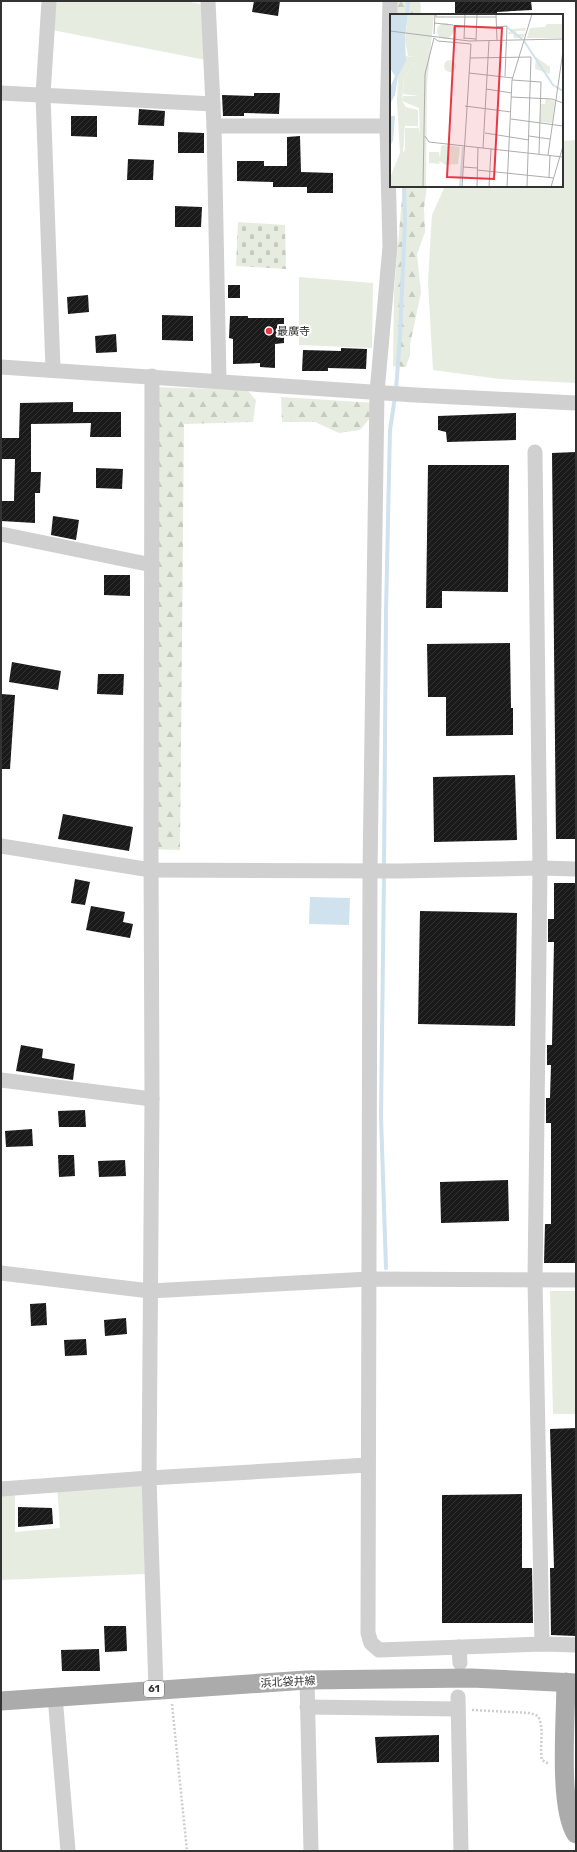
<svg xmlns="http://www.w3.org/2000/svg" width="577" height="1852" font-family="Rubik,'Noto Sans JP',sans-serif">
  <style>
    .green { fill: #e6ecdf }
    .forest { fill: url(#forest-firs) }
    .cemetery { fill: url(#cemetery-stones) }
    .water { fill: #cfe2ee }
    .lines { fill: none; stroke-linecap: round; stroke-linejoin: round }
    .stream { stroke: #cfe2ee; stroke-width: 4 }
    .building { fill: url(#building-hatch) }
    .path { stroke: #cdcdcd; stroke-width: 2.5; stroke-dasharray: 2 2; stroke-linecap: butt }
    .minor { stroke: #d0d0d0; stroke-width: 15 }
    .major { stroke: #ababab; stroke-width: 19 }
    .poi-dot { fill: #e63946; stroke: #fff; stroke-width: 1.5 }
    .labels { text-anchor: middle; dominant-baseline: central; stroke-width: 4; stroke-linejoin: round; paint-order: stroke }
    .shield { fill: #fff; stroke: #707070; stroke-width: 1 }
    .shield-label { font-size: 10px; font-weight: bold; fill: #333 }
    .poi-label { font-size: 11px; fill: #333; stroke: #fff; text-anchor: start }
    .street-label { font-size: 11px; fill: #333; stroke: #fff }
    .inset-river { fill: none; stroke: #cfe2ee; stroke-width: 2 }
    .inset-road { fill: none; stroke: #adadad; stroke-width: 1 }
    .view { fill: #e63946; fill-opacity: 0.15; stroke: #e63946; stroke-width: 2 }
    .inset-edge { fill: none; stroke: #333; stroke-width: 2 }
  </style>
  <defs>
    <pattern id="forest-firs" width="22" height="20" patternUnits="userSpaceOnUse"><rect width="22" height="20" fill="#e6ecdf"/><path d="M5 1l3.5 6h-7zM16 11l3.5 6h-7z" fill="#c6cbc0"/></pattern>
    <pattern id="cemetery-stones" width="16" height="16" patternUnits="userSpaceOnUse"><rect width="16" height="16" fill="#e6ecdf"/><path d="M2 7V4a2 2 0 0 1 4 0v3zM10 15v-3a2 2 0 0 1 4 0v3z" fill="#c6cbc0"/></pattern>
    <pattern id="building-hatch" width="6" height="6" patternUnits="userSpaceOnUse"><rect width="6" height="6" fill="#1a1a1a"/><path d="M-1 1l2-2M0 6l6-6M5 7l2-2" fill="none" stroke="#333"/></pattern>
  </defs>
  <rect width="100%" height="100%" fill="#fff"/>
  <g class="green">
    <polygon points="50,1 187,1 208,6 211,61 47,29"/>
    <polygon points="576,140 576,383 499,379 433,370 428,281 432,215 445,186 562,186 562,141"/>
    <polygon points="299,277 373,283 372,348 299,345"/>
    <polygon points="550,1291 576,1291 576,1414 553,1414"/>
    <polygon points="142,1478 145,1574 1,1580 1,1492 15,1493 15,1532 60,1528 57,1485"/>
  </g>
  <g class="forest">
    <polygon points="390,1 420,1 421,15 391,15"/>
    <polygon points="403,186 427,186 424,208 425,232 417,254 421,293 410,344 410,354 406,367 393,366 394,292"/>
    <polygon points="152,387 247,390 256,400 253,422 184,424 180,850 151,849"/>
    <polygon points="281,397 376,403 376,411 360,430 339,433 315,422 282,422"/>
  </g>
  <polygon class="cemetery" points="238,222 285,225 286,269 236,266"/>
  <polygon class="water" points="310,897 350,898 349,925 309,924"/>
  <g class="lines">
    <g class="stream">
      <polyline points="407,15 408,1"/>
      <polyline points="396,390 400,336 405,222 404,186"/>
      <polyline points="384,868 386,612 390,430 395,397"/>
      <polyline points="384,875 381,1116 386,1268"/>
    </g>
  </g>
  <g class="building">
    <polygon points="254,1 280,1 278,16 252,12"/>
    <polygon points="455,1 531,1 532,10 497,12 497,15 455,15"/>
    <polygon points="254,93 280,93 279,114 244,113 244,116 223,116 222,95 254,96"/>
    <polygon points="139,109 165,111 164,126 138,125"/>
    <polygon points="71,116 97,116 97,137 71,136"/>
    <polygon points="178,132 204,133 204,153 178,153"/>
    <polygon points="300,136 301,172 333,173 333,193 307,193 307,187 273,187 273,182 237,181 237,161 264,161 264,166 287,166 287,137"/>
    <polygon points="128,159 154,160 153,180 127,180"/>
    <polygon points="175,206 202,207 201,227 175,227"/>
    <rect x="228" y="285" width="12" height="13"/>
    <polygon points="88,295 89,312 68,314 67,297"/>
    <polygon points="162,315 193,316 193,341 162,340"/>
    <polygon points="230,316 248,316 248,318 284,318 284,343 275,344 275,368 260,367 260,363 233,364 233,339 229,338"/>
    <polygon points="116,334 117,352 96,353 95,336"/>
    <polygon points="341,348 367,349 366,369 328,368 328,371 302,371 303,350 341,351"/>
    <polygon points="73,402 73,412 121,412 121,437 90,437 91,423 31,424 31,472 41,472 40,493 35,493 35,523 1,521 1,501 14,501 15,459 1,459 1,438 19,438 20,403"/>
    <polygon points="516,413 516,440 447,442 446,432 438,430 438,416"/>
    <polygon points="576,452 576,839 556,839 552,453"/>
    <polygon points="428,465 509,465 508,592 442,591 442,608 426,608"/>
    <polygon points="96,468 123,469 122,489 96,488"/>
    <polygon points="53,516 79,520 76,540 51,535"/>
    <polygon points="104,575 130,575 130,596 104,595"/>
    <polygon points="510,643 511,708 513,708 513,735 446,736 446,697 428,697 427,644"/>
    <polygon points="12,662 61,671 58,690 9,682"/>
    <polygon points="98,674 124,674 123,695 97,694"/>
    <polygon points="1,694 15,695 10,769 1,769"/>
    <polygon points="515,775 517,840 434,842 433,777"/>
    <polygon points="63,814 133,827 129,851 58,839"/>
    <polygon points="75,879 90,882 85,905 71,903"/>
    <polygon points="554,883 576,883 576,1263 544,1263 545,1224 551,1224 551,1123 546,1123 546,1098 550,1098 551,1065 547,1065 547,1045 552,1045 554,942 548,942 548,919 554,919"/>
    <polygon points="91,906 125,912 123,922 133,924 130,938 86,930"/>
    <polygon points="420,911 517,913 515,1026 418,1024"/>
    <polygon points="21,1045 43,1049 42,1058 75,1064 73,1080 16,1071"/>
    <polygon points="85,1110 86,1127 59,1127 58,1111"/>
    <polygon points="32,1129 33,1146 6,1147 5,1131"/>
    <polygon points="58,1155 74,1155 75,1176 59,1177"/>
    <polygon points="125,1160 126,1176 99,1177 98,1161"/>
    <polygon points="508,1180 509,1221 441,1223 440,1182"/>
    <polygon points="46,1303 47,1325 31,1326 30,1304"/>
    <polygon points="126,1318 127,1334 105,1336 104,1320"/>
    <polygon points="86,1339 87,1355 65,1356 64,1340"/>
    <polygon points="576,1428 576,1636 551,1635 550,1568 554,1568 550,1429"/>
    <polygon points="522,1494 522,1568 532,1568 533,1623 442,1623 442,1495"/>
    <polygon points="18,1507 52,1508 53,1524 18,1527"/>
    <polygon points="104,1626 126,1626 127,1651 105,1652"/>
    <polygon points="99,1649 100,1671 62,1671 61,1650"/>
    <polygon points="439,1735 439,1762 377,1763 375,1737"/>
  </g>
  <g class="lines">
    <g class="path">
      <polyline points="172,1704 187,1851"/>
      <path d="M472,1710L530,1713L538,1716C545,1730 539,1745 542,1760L549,1764"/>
    </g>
    <g class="minor">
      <polyline points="49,1 43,95 53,369"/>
      <polyline points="208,1 214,126 219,380"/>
      <polyline points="390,1 387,126 390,247 377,392 370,870 368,1633 371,1643 379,1650 542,1644 576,1645"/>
      <polyline points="1,93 213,104"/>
      <polyline points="214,126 387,126"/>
      <polyline points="1,367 415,395 576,403"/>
      <polyline points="152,376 151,849 152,1099 149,1478 156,1689"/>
      <polyline points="535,452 540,868 535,1280 542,1644"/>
      <polyline points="1,534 152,565"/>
      <polyline points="1,846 151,870 400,871 540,868 576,869"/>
      <polyline points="1,1080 152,1099"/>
      <polyline points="1,1273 150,1291 369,1279 576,1280"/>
      <polyline points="1,1489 149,1478 368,1465"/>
      <polyline points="459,1647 460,1663"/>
      <polyline points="307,1680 311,1851"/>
      <polyline points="55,1696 68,1851"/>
      <polyline points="458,1697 461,1851"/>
      <polyline points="307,1707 458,1709"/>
    </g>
    <g class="major">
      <path d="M566,1682C566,1716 558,1808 576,1834"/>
      <polyline points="1,1701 307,1680 471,1678 576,1683"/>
    </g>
  </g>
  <circle class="poi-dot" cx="269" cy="331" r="4"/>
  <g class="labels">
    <rect class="shield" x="144" y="1681" width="20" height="16" rx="3"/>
    <g class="shield-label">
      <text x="154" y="1689">61</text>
    </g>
    <g class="poi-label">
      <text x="277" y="331">最廣寺</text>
    </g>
    <g class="street-label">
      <text transform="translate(288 1682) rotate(-3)">浜北袋井線</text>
    </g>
  </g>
  <g transform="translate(390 14)">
    <rect width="173" height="173" fill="#fff"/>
    <path d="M18,0H44L37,71L36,173H0V164L10,139H13L15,135V114H29L30,122L29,94L12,87L13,82H29L13,80L14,63L25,48V43L18,42L15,26ZM47 17a8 8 0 1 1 16 0a8 8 0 1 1-16 0ZM157,10H173V24H137L140,14L155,13ZM136,14L135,17H126L127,20H135L133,24H124L123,20H118L121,15ZM54 52a6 6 0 1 1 12 0a6 6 0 1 1-12 0ZM156,85L165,87L162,109L150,108L151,90H155ZM16,93L28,96V112H14ZM53,131L70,133L68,150L56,151L49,147L50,150L39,149V138H49L50,144L51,132Z" fill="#e6ecdf"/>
    <path d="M16,42L25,43V48L14,63L12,87L16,93L13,140L10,139L7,88L8,62ZM146,43L160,53V60L145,55Z" fill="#e6ecdf"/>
    <path d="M0,0H18L15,23L16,47L8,62L5,81L0,90V74L5,62L0,54ZM0,102H5L3,127L0,132Z" fill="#cfe2ee"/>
    <path class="inset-river" d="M118,14L132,25M134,27L163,71L173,77M70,173L73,133"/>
    <path class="inset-road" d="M106,0L107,27M46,1V3H106M44,9L63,11L65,26M106,13L117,12L115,62M0,17L79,27L173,25M44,20L45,0M44,24L48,27L81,30L72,173M74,24L86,25M74,25L75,0M86,27L87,0M80,44L141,43L137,173M79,59L123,64M122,66L151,68L149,140M96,75L122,79M121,83L162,85L173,89M75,92L121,98M121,105L173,112M95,119L139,126M35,122L39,128L173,143M139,122L160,125M93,134L99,27M158,141L173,37M73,153L87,154M87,156L164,164M159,164L160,141M33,173L35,60L44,24M87,173L88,133M99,173L101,135M117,173L122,66L142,0M161,173L173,132"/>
    <path class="view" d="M65,12L112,14L104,165L57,163Z"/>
    <rect width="173" height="173" class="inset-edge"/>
  </g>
  <rect width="577" height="1852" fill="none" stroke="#333333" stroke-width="4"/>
</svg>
